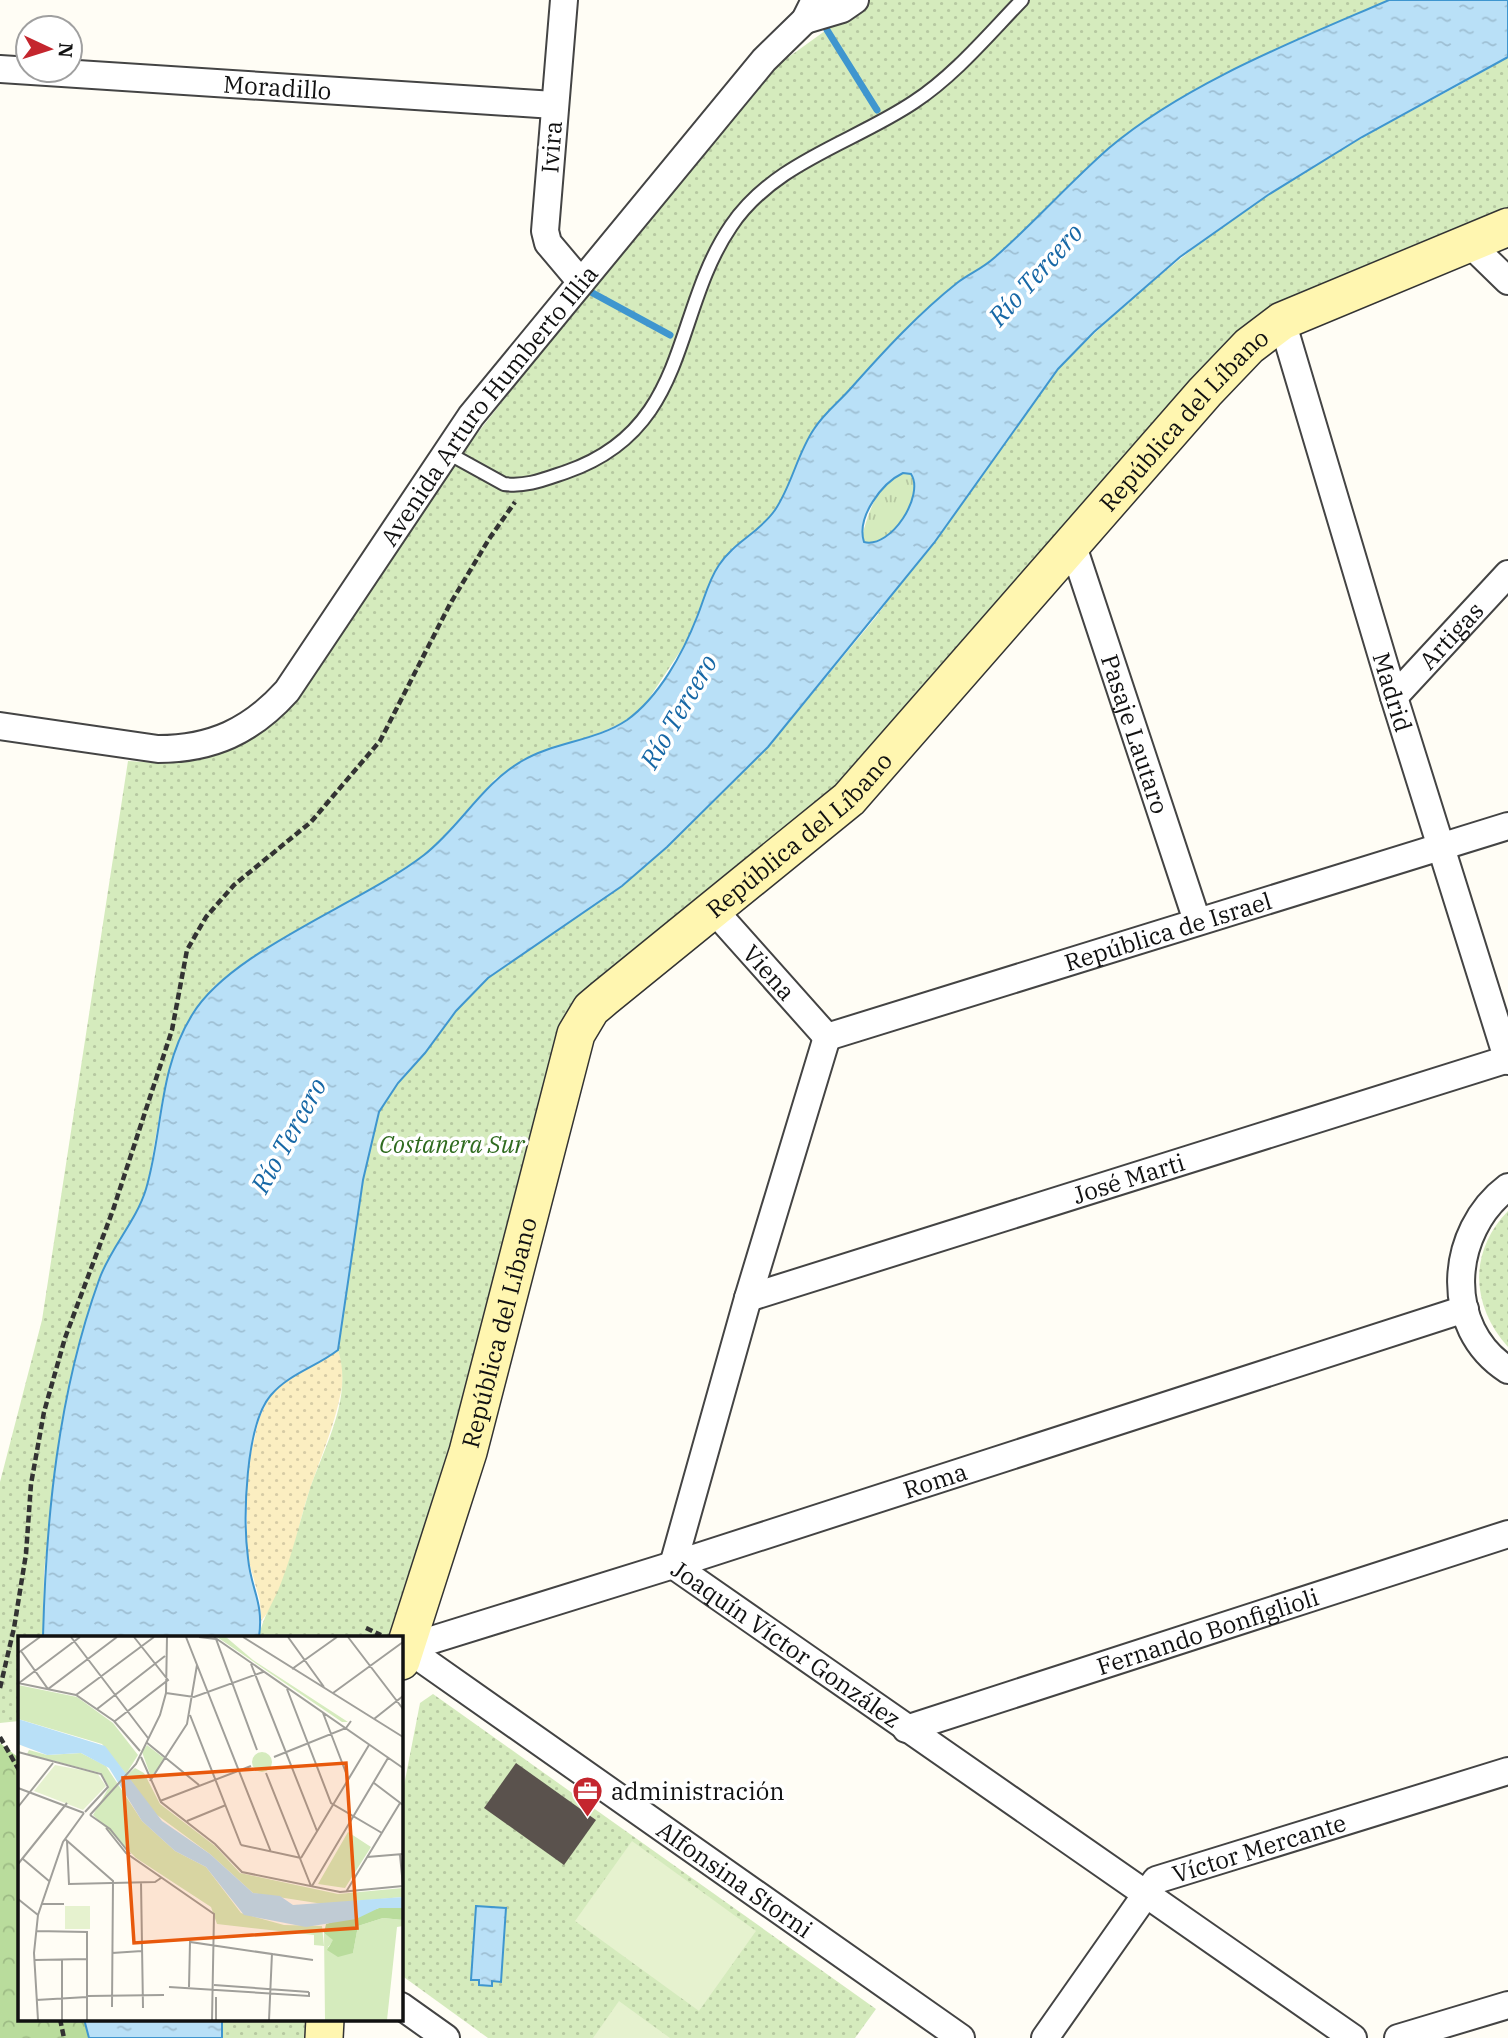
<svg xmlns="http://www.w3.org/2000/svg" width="1508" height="2038" font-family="'IBM Plex Serif',serif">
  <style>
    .grass { fill: url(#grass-tufts) }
    .forest { fill: url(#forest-crowns) }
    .sand { fill: url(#sand-dots) }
    .park { fill: url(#park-dots) }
    .pitch { fill: #e6f2cf }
    .water { fill: url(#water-ripples); stroke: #3f96cf; stroke-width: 2; fill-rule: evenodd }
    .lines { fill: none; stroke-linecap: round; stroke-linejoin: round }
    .stream { stroke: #3f96cf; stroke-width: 7 }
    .building { fill: #5a524d }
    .lane-casing { stroke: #444; stroke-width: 16 }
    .street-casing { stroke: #444; stroke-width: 30 }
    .secondary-casing { stroke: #333; stroke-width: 40 }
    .path { stroke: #333; stroke-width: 4.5; stroke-dasharray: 7 3.5; stroke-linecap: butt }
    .lane { stroke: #fff; stroke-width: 12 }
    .street { stroke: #fff; stroke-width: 26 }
    .secondary { stroke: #fff6b0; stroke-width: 37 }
    .labels { text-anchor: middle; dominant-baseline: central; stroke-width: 7; stroke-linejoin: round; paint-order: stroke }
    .street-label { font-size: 24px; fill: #111; stroke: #fff }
    .park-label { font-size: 24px; font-style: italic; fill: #2f6b1f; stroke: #fff }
    .poi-label { font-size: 24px; fill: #111; stroke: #fff; text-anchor: start }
    .water-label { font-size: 26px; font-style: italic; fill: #1768a6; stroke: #fff }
    .inset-road { fill: none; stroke: #a09f9a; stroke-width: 2 }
    .view { fill: #e8590c; fill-opacity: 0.15; stroke: #e8590c; stroke-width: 3.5 }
    .inset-edge { fill: none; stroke: #111; stroke-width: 3.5 }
  </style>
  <defs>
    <pattern id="grass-tufts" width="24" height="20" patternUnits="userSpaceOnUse" patternTransform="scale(1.75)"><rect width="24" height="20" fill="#d5ebbd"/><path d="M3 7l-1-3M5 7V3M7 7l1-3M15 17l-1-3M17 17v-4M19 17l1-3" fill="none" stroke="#b6c8a1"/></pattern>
    <pattern id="forest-crowns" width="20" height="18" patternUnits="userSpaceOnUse" patternTransform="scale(1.75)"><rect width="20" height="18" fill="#b9dc9c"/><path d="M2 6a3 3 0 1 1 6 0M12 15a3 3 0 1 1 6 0" fill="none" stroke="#9ebc85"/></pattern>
    <pattern id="sand-dots" width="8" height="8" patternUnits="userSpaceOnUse" patternTransform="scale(1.75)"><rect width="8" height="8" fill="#fbeec1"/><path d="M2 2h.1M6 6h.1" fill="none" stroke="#d6cba5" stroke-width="1.8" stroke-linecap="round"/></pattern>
    <pattern id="park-dots" width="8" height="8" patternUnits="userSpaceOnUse" patternTransform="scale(1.75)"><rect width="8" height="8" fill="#d5ebbd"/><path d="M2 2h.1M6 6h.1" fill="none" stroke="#b6c8a1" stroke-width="1.8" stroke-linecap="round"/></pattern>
    <pattern id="water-ripples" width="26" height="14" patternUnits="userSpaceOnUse" patternTransform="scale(1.75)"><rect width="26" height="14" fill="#b9e0f7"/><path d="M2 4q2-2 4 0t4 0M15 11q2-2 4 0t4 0" fill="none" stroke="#9ebfd3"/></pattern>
  </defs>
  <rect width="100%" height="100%" fill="#fffdf5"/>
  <path class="grass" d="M903,473L911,474C925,495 891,549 864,542L862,536C870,508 876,487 903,473Z"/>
  <polygon class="forest" points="0,1743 19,1758 19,2019 84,2019 89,2038 0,2038"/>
  <path class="sand" d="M338,1350C343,1364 344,1378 341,1392C334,1428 319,1461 308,1495C296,1532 287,1593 261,1621L260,1601L247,1555V1471L259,1419L270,1396L294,1374Z"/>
  <g class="park">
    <path d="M868,0H1389L1178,100L1111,146L989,264L946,293L866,371L801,452L791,482L773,514L757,532L732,548L706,592L687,641L646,703L626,721L599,733L526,758L495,779L428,853L367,893L253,958L213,987L174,1056L162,1100L147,1187L137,1211L100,1275L73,1368L54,1475L44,1573L43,1637H19V1721L0,1723V1482L42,1320L128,761C185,766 234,759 279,719L458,458L589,291L772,69Z"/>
    <path d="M1508,57V209L1286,301L851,777L571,1008L454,1442L390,1637H259C262,1618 274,1602 281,1583C292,1555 299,1525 308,1495C322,1450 354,1399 338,1350L363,1180L379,1112L398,1083L425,1053L456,1011L488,978L622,886L667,847L768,747L876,617L1058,369C1136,290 1222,221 1317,164C1379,126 1445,95 1508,57Z"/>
    <path d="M1508,1211V1347C1471,1306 1468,1252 1508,1211Z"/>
    <polygon points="433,1694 876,2009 855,2038 488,2038 401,1975 401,1801 420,1703"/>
    <polygon points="222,2019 309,2019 308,2038 222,2038"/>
  </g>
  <g class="pitch">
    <polygon points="632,1841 756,1931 699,2011 575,1921"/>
    <polygon points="619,2001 670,2038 593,2038"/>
  </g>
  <g class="water">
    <path d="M1389,0H1508V57L1362,137L1268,195L1180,257L1094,332L1058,369L934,543L768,747L667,847L622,886L488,978L456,1011L425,1053L398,1083L379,1112L363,1180L338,1350C316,1367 289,1374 271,1395C245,1425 243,1519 248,1558C251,1590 264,1602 259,1637H43C46,1517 58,1394 99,1280C110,1248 136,1222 146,1189C163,1132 158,1070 192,1015C231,950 361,904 424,855C460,827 482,784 522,761C554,742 596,741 627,720C659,697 683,653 697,617C704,600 708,581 719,565C734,542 759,533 775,510C792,485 797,454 814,429C824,413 840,401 852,387C884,351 919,313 957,283C969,274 983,268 994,258C1034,223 1069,183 1109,148C1186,83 1297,40 1389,0ZM903,473L911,474C925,495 891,549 864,542C856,517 882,483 903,473Z"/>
    <polygon points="476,1906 506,1908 501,1982 492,1981 492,1986 479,1985 479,1980 471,1980"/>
    <polygon points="84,2019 222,2019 222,2038 89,2038"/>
  </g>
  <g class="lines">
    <g class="stream">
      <polyline points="827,30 877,110"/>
      <polyline points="589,291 670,335"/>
    </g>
  </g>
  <polygon class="building" points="516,1763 596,1820 564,1865 484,1808"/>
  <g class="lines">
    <defs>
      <path id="lane" d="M446,452L504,484C527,487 545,479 566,472C691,429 671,314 731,226C774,162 853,143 914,102C955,75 988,35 1022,0"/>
      <g id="street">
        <polyline points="564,0 545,231 548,243 581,282"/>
        <polyline points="805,20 842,9 855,0"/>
        <path id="s1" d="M0,69L554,105"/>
        <polyline points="1468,242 1508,281"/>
        <path id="s2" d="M1282,321L1394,697L1508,1061"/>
        <path id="s3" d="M1073,546L1197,921"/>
        <path id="s4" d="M1394,697L1508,574"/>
        <path id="s5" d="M0,726L158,749C212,749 251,731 287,691L471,416L764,60L805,20L815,0"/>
        <path id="s6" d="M712,908L827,1037"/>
        <path id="s7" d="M827,1037L1508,826"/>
        <path d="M1508,1187C1449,1231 1442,1328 1508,1370"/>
        <path id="s8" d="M748,1298L1508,1059"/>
        <path id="s9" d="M673,1565L1353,2038"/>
        <polyline points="673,1565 748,1298 827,1037"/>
        <path id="s10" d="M406,1648L673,1565L1465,1309"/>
        <path id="s11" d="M406,1648L961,2038"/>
        <path id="s12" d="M906,1729L1508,1534"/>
        <polyline points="401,2006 446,2038"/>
        <path id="s13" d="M1045,2038L1156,1880L1508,1771"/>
        <polyline points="1398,2038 1508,2005"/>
      </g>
      <g id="secondary">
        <path id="s14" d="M401,1661L468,1452L576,1034L591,1009L604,998L849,799L1205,392L1249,346L1282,321L1508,227"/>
        <polyline points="324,2038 325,2019"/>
      </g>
    </defs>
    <use href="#lane" class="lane-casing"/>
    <use href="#street" class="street-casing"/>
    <use href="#secondary" class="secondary-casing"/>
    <g class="path">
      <polyline points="366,1628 381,1635"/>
      <polyline points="0,1688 14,1628 26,1554 31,1484 44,1412 65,1338 113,1210 172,1030 187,950 206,917 234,885 311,822 380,741 450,604 489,539 515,502"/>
      <polyline points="0,1737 19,1770"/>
      <polyline points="60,2019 64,2038"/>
    </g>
    <use href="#lane" class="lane"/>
    <use href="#street" class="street"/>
    <use href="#secondary" class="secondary"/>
  </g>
  <defs>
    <symbol id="office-pin" viewBox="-11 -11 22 30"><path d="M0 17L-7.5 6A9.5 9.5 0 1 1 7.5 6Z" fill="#c4262e" stroke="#fff"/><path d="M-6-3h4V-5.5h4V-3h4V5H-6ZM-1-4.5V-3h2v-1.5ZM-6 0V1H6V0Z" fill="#fff"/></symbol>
  </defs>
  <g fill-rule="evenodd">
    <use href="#office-pin" x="570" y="1774" width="35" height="47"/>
  </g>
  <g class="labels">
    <g class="street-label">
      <text stroke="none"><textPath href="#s1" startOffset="278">Moradillo</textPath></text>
      <text transform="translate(551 147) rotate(-86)">Ivira</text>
      <text stroke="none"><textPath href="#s5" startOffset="656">Avenida Arturo Humberto Illia</textPath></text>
      <text stroke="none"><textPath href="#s14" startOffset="1519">República del Líbano</textPath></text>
      <text stroke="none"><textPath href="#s4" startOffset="84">Artigas</textPath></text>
      <text stroke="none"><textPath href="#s2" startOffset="387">Madrid</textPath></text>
      <text stroke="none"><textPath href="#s3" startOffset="198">Pasaje Lautaro</textPath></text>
      <text stroke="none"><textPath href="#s14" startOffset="952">República del Líbano</textPath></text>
      <text stroke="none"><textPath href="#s7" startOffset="357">República de Israel</textPath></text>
      <text stroke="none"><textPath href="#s6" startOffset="86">Viena</textPath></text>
      <text stroke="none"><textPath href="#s8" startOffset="399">José Marti</textPath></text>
      <text stroke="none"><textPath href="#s14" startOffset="343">República del Líbano</textPath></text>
      <text stroke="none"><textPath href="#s10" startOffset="555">Roma</textPath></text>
      <text stroke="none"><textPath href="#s12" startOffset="317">Fernando Bonfiglioli</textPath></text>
      <text stroke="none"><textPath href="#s9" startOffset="138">Joaquín Víctor González</textPath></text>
      <text stroke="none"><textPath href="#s13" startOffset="301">Víctor Mercante</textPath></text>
      <text stroke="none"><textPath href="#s11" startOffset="402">Alfonsina Storni</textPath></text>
    </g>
    <g class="park-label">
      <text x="452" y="1144">Costanera Sur</text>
    </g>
    <g class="poi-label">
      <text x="611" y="1791">administración</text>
    </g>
    <g class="water-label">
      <text transform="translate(1035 274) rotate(-48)">Río Tercero</text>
      <text transform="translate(678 711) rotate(-60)">Río Tercero</text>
      <text transform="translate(288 1135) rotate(-61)">Río Tercero</text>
    </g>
  </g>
  <g transform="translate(18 1636)">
    <rect width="385" height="385" fill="#fffdf5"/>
    <path d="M365,282L385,284V290L379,291L369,384H307L306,297L316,304L310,311L335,317L340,290Z" fill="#d5ebbd"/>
    <path d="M385,272V284L365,282L340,290L335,317L320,321L309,314L315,304L306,297L308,288L361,272Z" fill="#b9dc9c"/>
    <path d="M199,1H208L235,24L330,86H324ZM0,49L59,61L95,87L120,119L108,138L84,108L0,83ZM129,109L147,123L133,141L124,116ZM11,114L29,119L63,117L88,130L124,185L157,215L188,231L223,277L266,289L304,290L306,310L296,309V299L199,288L193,271L118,222L75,179L91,151L83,137L9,118ZM234 126a10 10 0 1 1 20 0a10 10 0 1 1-20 0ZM117,132L126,137L142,168L197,210L222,237L320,258L385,252V261L305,268L235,257L192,218L135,176L109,139ZM330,196L353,211L327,252L300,248Z" fill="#d5ebbd"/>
    <path d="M37,129L79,137L88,150L65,174L16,155ZM47,270H72V293H47Z" fill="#e6f2cf"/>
    <path d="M0,83L87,110L144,185L192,218L235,257L262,260L275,269L385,261V272H361L338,283L288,291L226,279L188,231L157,215L124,185L91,132L63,117L29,119L5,110L0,108Z" fill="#b9e0f7"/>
    <path class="inset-road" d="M53,1L130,102M168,1L253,216M181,1L198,3L239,114M196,1L385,132M225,1L385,101M270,1L306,51M330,1L385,73M3,15L30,53L99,1M0,17L22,1M233,28L299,195M274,33L319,1M0,47L58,59L96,85L122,115M1,47L62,1M269,53L313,167L364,197M148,57L176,61L245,36M315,57L385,6M58,59L136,1M79,73L147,20M305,77L330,142M172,79L223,209M356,83L385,60M97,85L150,44L116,1M128,106L181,149M0,116L83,138L90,151L67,176M123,121L143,166L197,208L224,236L322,256L385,250M256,121L328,92L333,85M248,137L293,250M132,145L169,88L179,29M356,147L385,169M0,152L66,177M142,165L233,130M0,171L35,127M72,179L92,193L112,218M72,179L118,128L142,79L148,57L149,1M169,185L208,169M88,192L108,217L196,278L194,384M47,203L95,245L94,371M49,205L51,248L137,246L143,242M223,209L283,222M382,219L385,250M349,221L385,218M283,222L351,109M5,223L31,245M0,228L49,167M123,246L125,372M294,250L370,122M328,256L382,167M0,263L20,279M24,268H46M18,295L69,296V384M94,317L124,315M17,324L69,323M196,349L291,356M151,351L291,360V356M171,351L172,306L295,324M70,360L146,359M18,364L69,361M20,384L16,317L20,279L45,206L66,177M44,384V324M198,384V361M251,384L254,317"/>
    <path class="view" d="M328,127L339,292L116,307L105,142Z"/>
    <rect width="385" height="385" class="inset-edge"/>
  </g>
  <g transform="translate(49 49) rotate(94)"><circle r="33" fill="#ffffff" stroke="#a0a0a0" stroke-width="2"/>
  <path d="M0-5L12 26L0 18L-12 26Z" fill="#c4262e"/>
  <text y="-10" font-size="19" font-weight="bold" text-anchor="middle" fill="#111111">N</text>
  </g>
</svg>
